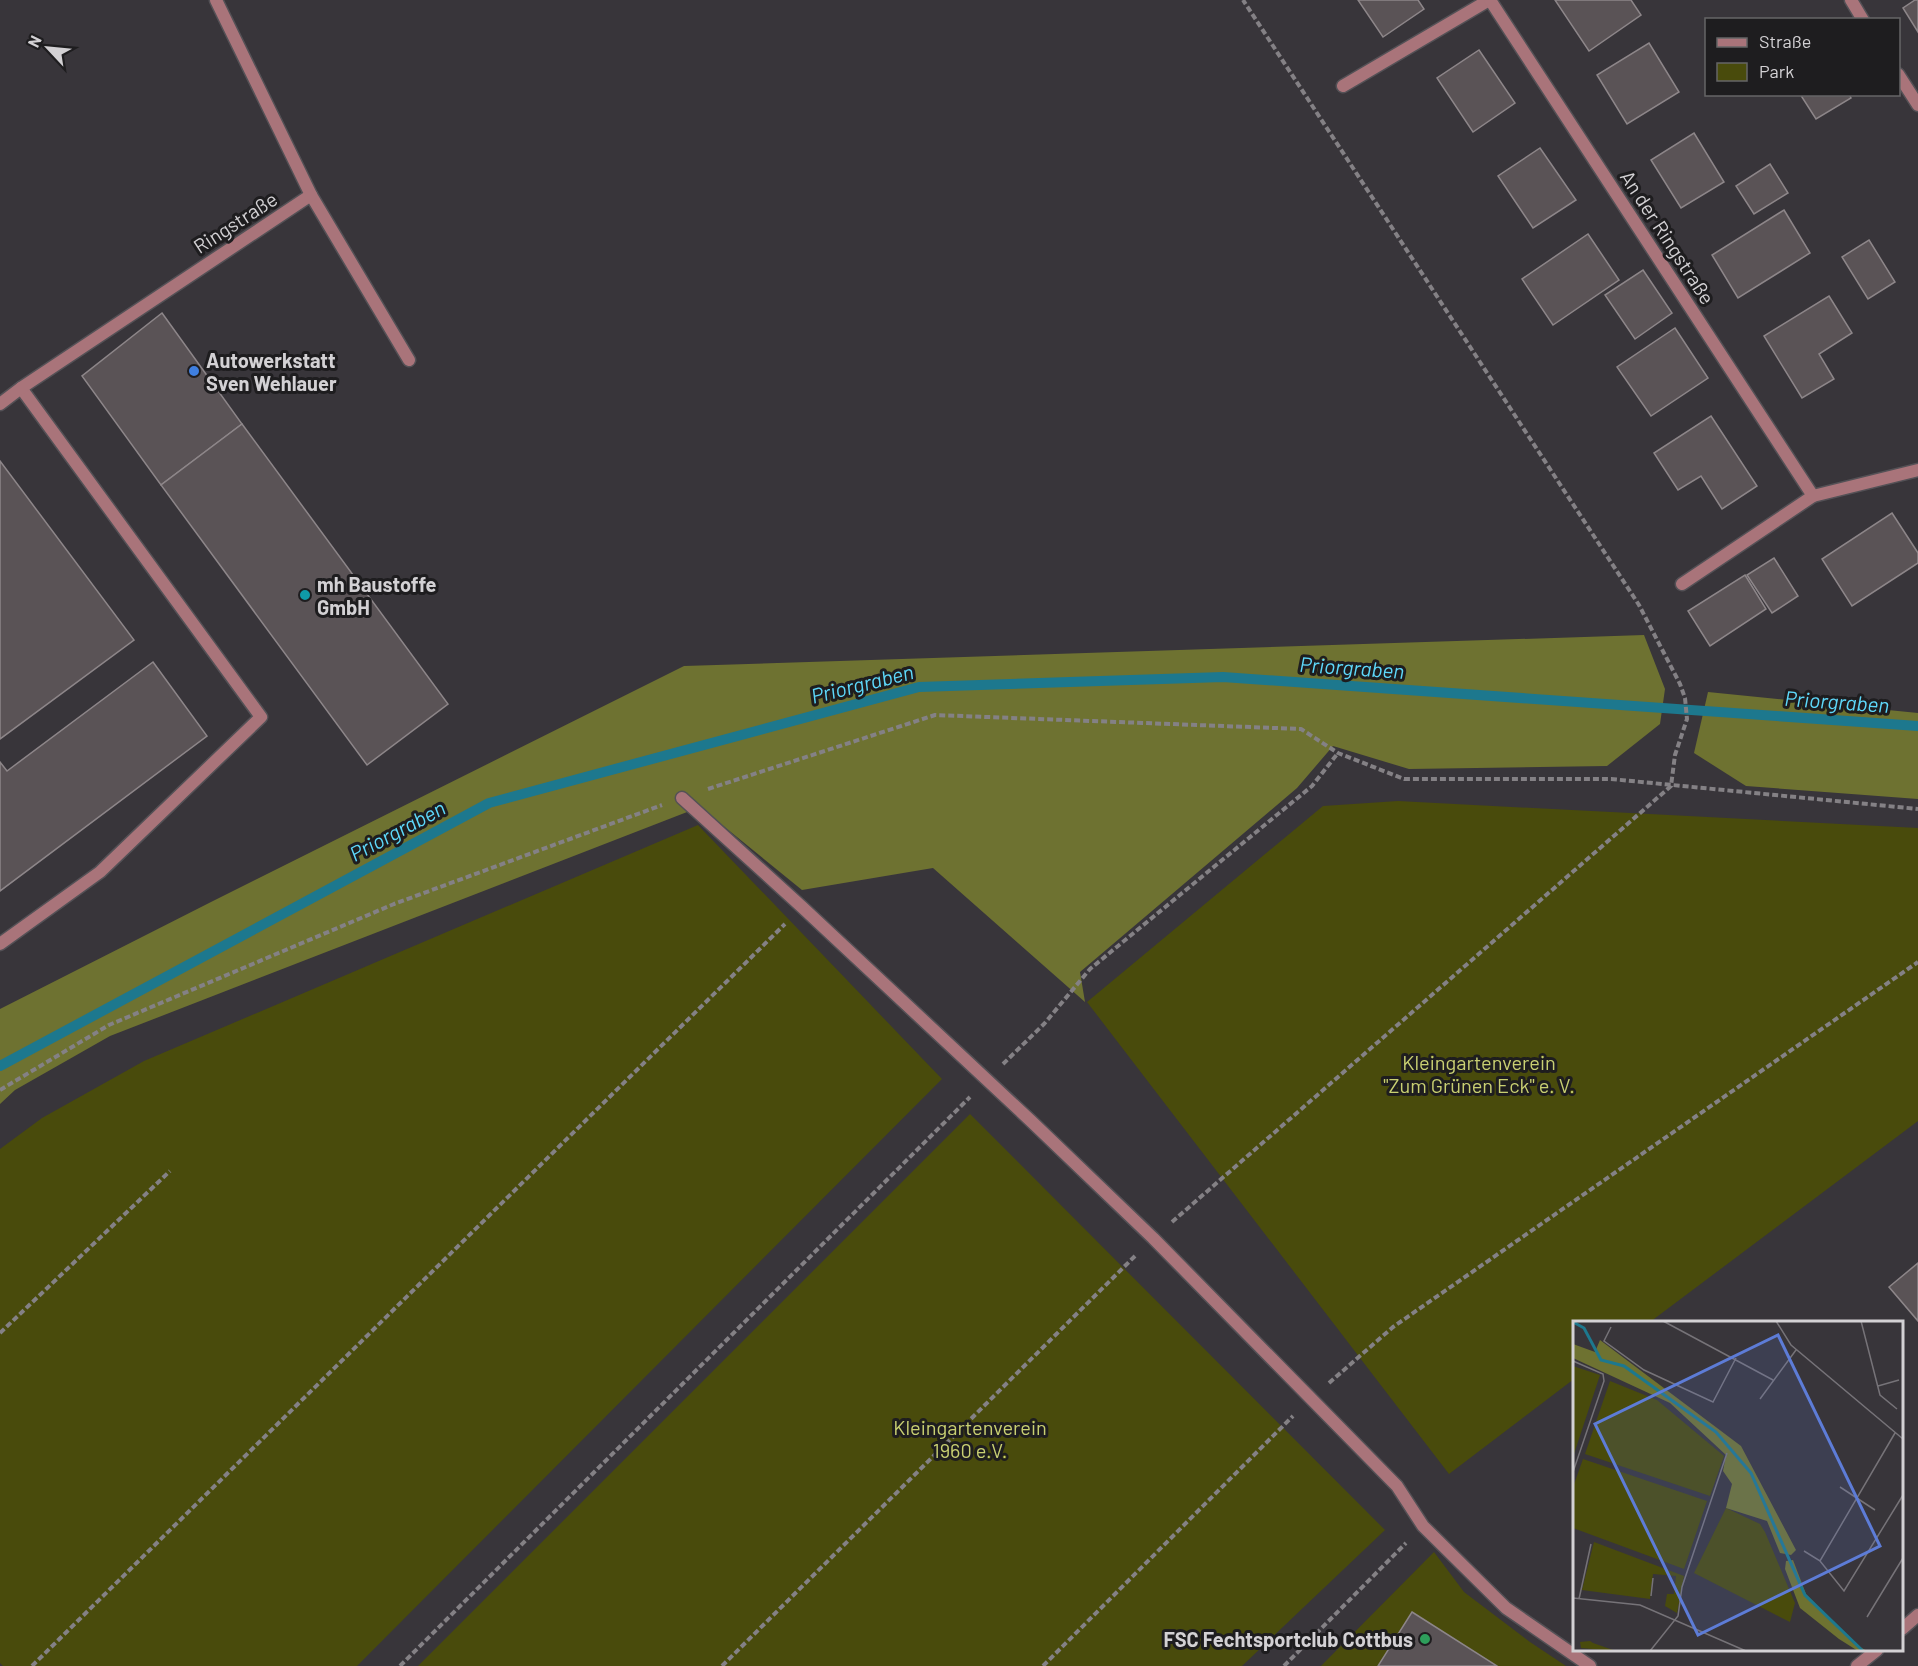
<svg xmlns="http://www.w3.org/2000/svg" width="1918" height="1666" font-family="Barlow,sans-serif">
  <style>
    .green { fill: #494b0c }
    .forest { fill: #6e7231 }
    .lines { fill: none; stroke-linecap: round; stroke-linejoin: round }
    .stream { stroke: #1d788e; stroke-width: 10 }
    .building { fill: #5a5356; stroke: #8d8689; stroke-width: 1.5 }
    .service-casing { stroke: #545156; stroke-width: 15 }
    .minor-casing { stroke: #545156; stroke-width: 15 }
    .path { stroke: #848185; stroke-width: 4; stroke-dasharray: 6 3; stroke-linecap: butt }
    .service { stroke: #a9747a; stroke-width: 12 }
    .minor { stroke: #a9747a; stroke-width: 12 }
    .shop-dot { fill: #3f7fe0; stroke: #1e1d1f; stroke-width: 2 }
    .culture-dot { fill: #0f9aa8; stroke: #1e1d1f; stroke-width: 2 }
    .leisure-dot { fill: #2e9e5b; stroke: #1e1d1f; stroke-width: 2 }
    .labels { text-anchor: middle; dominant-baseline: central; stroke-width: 6; stroke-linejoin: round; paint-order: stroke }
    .street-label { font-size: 20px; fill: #d3d1d4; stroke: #1e1d1f }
    .poi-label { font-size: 20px; font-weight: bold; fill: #d3d1d4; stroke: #1e1d1f; text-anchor: start }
    .park-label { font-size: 20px; fill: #c9d072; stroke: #1e1d1f }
    .water-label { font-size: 21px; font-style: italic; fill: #5ed8fa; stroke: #1e1d1f }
    .inset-river { fill: none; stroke: #1d788e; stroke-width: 3 }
    .inset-road { fill: none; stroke: #767378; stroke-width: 1.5 }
    .view { fill: #5d7cd7; fill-opacity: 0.15; stroke: #5d7cd7; stroke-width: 3 }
    .inset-edge { fill: none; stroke: #d3d1d4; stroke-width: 3 }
  </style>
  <rect width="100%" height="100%" fill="#38353a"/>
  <g class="green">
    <polygon points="1398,801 1918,828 1918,1121 1650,1322 1574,1322 1574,1379 1449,1474 1087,1002 1323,806"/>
    <polygon points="698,825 942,1079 357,1666 3,1666 0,1663 0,1149 42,1118 144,1061"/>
    <polygon points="970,1114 1385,1530 1242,1666 418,1666"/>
    <polygon points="1434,1552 1464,1592 1530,1642 1566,1666 1497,1666 1412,1612 1378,1666 1321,1666"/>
  </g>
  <g class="forest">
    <polygon points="1644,635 1665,689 1660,724 1607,766 1409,769 1333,746 1297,788 1080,972 1085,1002 933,868 802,890 700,807 110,1036 15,1090 0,1104 0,1009 211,902 684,666"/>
    <polygon points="1708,692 1918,713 1918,799 1746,786 1694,753"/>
  </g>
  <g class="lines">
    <polyline class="stream" points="0,1066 489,803 919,687 1223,677 1918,726"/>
  </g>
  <g class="building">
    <polygon points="1358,0 1418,0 1424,9 1383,37"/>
    <polygon points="1555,0 1631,0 1641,15 1589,51"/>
    <polygon points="1915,0 1918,0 1918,32 1903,8"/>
    <polygon points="1649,43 1679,92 1627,124 1597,75"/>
    <polygon points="1479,50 1515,103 1473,132 1437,78"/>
    <polygon points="1800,94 1849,94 1851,98 1816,119"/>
    <polygon points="1694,133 1724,182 1681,208 1651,160"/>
    <polygon points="1540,148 1576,200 1533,228 1498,176"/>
    <polygon points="1770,164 1788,193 1754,214 1736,186"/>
    <polygon points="1784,210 1810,253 1738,298 1712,255"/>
    <polygon points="1588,234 1619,280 1553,325 1522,279"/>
    <polygon points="1869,240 1895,282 1868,299 1842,257"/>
    <polygon points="1643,270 1672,313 1635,339 1605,295"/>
    <polygon points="1829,296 1852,333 1819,354 1834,379 1802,398 1764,336"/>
    <polygon points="162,313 242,424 161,485 82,376"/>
    <polygon points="1675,328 1708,378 1651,416 1617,367"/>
    <polygon points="1711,416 1757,486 1722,509 1701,476 1678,490 1654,453"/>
    <polygon points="242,424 448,704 367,765 161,485"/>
    <polygon points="0,461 134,640 0,739"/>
    <polygon points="1892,513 1918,553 1918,563 1852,606 1822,559"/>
    <polygon points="1774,558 1798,596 1772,613 1747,575"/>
    <polygon points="1745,575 1766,609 1710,646 1688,611"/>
    <polygon points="153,662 207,736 0,891 0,762 7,771"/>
    <polygon points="1918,1263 1918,1321 1889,1287"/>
    <polygon points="1412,1612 1497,1666 1378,1666"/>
  </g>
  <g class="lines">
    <defs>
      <g id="service">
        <polyline points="1343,86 1489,0"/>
        <polyline points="311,195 409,360"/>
        <polyline points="682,798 802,907 1031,1121 1153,1238 1397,1486 1423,1526 1506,1608 1590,1666"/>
        <polyline points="0,944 100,872 261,717 21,388"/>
      </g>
      <g id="minor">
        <polyline points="1490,0 1813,496 1682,584"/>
        <polyline points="1851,0 1863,20"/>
        <polyline points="1898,74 1918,105"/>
        <polyline points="0,404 21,388 311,195 216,0"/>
        <polyline points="1813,496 1918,470"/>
        <polyline points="1902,1629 1918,1615"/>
        <polyline points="1857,1666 1877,1650"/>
      </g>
    </defs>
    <use href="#service" class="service-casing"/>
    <use href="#minor" class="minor-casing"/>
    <g class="path">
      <polyline points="708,789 935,715 1301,729 1338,753 1404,779 1611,779 1918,809"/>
      <polyline points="1003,1064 1044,1024 1090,969 1312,786 1338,753"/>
      <polyline points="0,1090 109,1025 394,904 662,805"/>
      <polyline points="1172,1222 1671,786 1675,755 1687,719 1685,698 1680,684 1639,605 1243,0"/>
      <polyline points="0,1333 170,1171"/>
      <polyline points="1329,1383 1393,1327 1918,962"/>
      <polyline points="32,1666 785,924"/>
      <polyline points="400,1666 970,1097"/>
      <polyline points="722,1666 1136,1255"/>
      <polyline points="1043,1666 1293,1416"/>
      <polyline points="1284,1666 1406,1543"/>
    </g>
    <use href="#service" class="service"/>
    <use href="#minor" class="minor"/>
  </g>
  <circle class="shop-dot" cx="194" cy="371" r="6"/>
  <circle class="culture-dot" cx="305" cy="595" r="6"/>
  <circle class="leisure-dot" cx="1425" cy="1639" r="6"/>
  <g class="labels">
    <g class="street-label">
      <text transform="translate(235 222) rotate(-33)">Ringstraße</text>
      <text transform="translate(1668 237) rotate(57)">An der Ringstraße</text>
    </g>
    <g class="poi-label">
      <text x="206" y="360">Autowerkstatt<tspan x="206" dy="23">Sven Wehlauer</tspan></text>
      <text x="317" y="584">mh Baustoffe<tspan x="317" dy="23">GmbH</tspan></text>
      <text x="1413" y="1639" text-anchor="end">FSC Fechtsportclub Cottbus</text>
    </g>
    <g class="park-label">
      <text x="1479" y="1062">Kleingartenverein<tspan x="1479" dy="23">"Zum Grünen Eck" e. V.</tspan></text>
      <text x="970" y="1427">Kleingartenverein<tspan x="970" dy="23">1960 e.V.</tspan></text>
    </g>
    <g class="water-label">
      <text transform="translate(1352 667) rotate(4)">Priorgraben</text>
      <text transform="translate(862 683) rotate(-14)">Priorgraben</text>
      <text transform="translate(1837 701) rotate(4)">Priorgraben</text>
      <text transform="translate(397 830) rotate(-28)">Priorgraben</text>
    </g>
  </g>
  <g transform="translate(1573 1321)">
    <rect width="330" height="330" fill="#38353a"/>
    <path d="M0,45L27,54L0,136ZM37,60L84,79L151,135L137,175L12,133ZM10,138L134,180L111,248L0,207V166ZM153,187L187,203L192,211L222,282L217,301L121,252ZM21,221L111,255L104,292L92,285L94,273H101L103,255L80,253L77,278L9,269ZM17,320L20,322L43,330L8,327L7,321Z" fill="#494b0c"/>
    <path d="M27,19L168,125L223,229L218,234L207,232L194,200L153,187L159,163L150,150L153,134L97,82L0,37V23L22,31ZM220,239L233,273L280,322L294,330H285L266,318L227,287L212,248L213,240Z" fill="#6e7231"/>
    <path class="inset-river" d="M0,1L11,7L28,39L51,45L143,111L178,152L232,274L290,330"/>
    <path class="inset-road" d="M90,0L200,59M203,0L218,24L330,118M288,0L307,74L324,88M38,6L31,20L71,49L140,81L163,37M0,40L30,53L31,60L0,151M305,65L326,59M187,78L223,29M267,166L302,189M231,230L247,240L322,112M247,240L271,270L330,174M78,275L80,257M0,277L67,284L173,330M6,278L18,223M294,296L330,237M77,330L105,295L109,266L154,132"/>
    <path class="view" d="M205,14L307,225L125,314L22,103Z"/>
    <rect width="330" height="330" class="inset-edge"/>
  </g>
  <rect x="1705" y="18" width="195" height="78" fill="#1e1d1f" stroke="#666567" stroke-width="1.5"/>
  <rect x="1717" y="38" width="30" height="9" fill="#a9747a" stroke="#666567" stroke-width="1.5"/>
  <text x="1759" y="48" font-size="18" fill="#d3d1d4">Straße</text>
  <rect x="1717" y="63" width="30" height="18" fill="#494b0c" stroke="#666567" stroke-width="1.5"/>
  <text x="1759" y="78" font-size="18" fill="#d3d1d4">Park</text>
  <g transform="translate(48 48) rotate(296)" stroke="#1e1d1f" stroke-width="4.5" paint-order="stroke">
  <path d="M0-4.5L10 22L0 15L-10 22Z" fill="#d3d1d4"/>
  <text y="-9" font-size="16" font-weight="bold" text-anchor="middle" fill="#d3d1d4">N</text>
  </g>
</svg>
